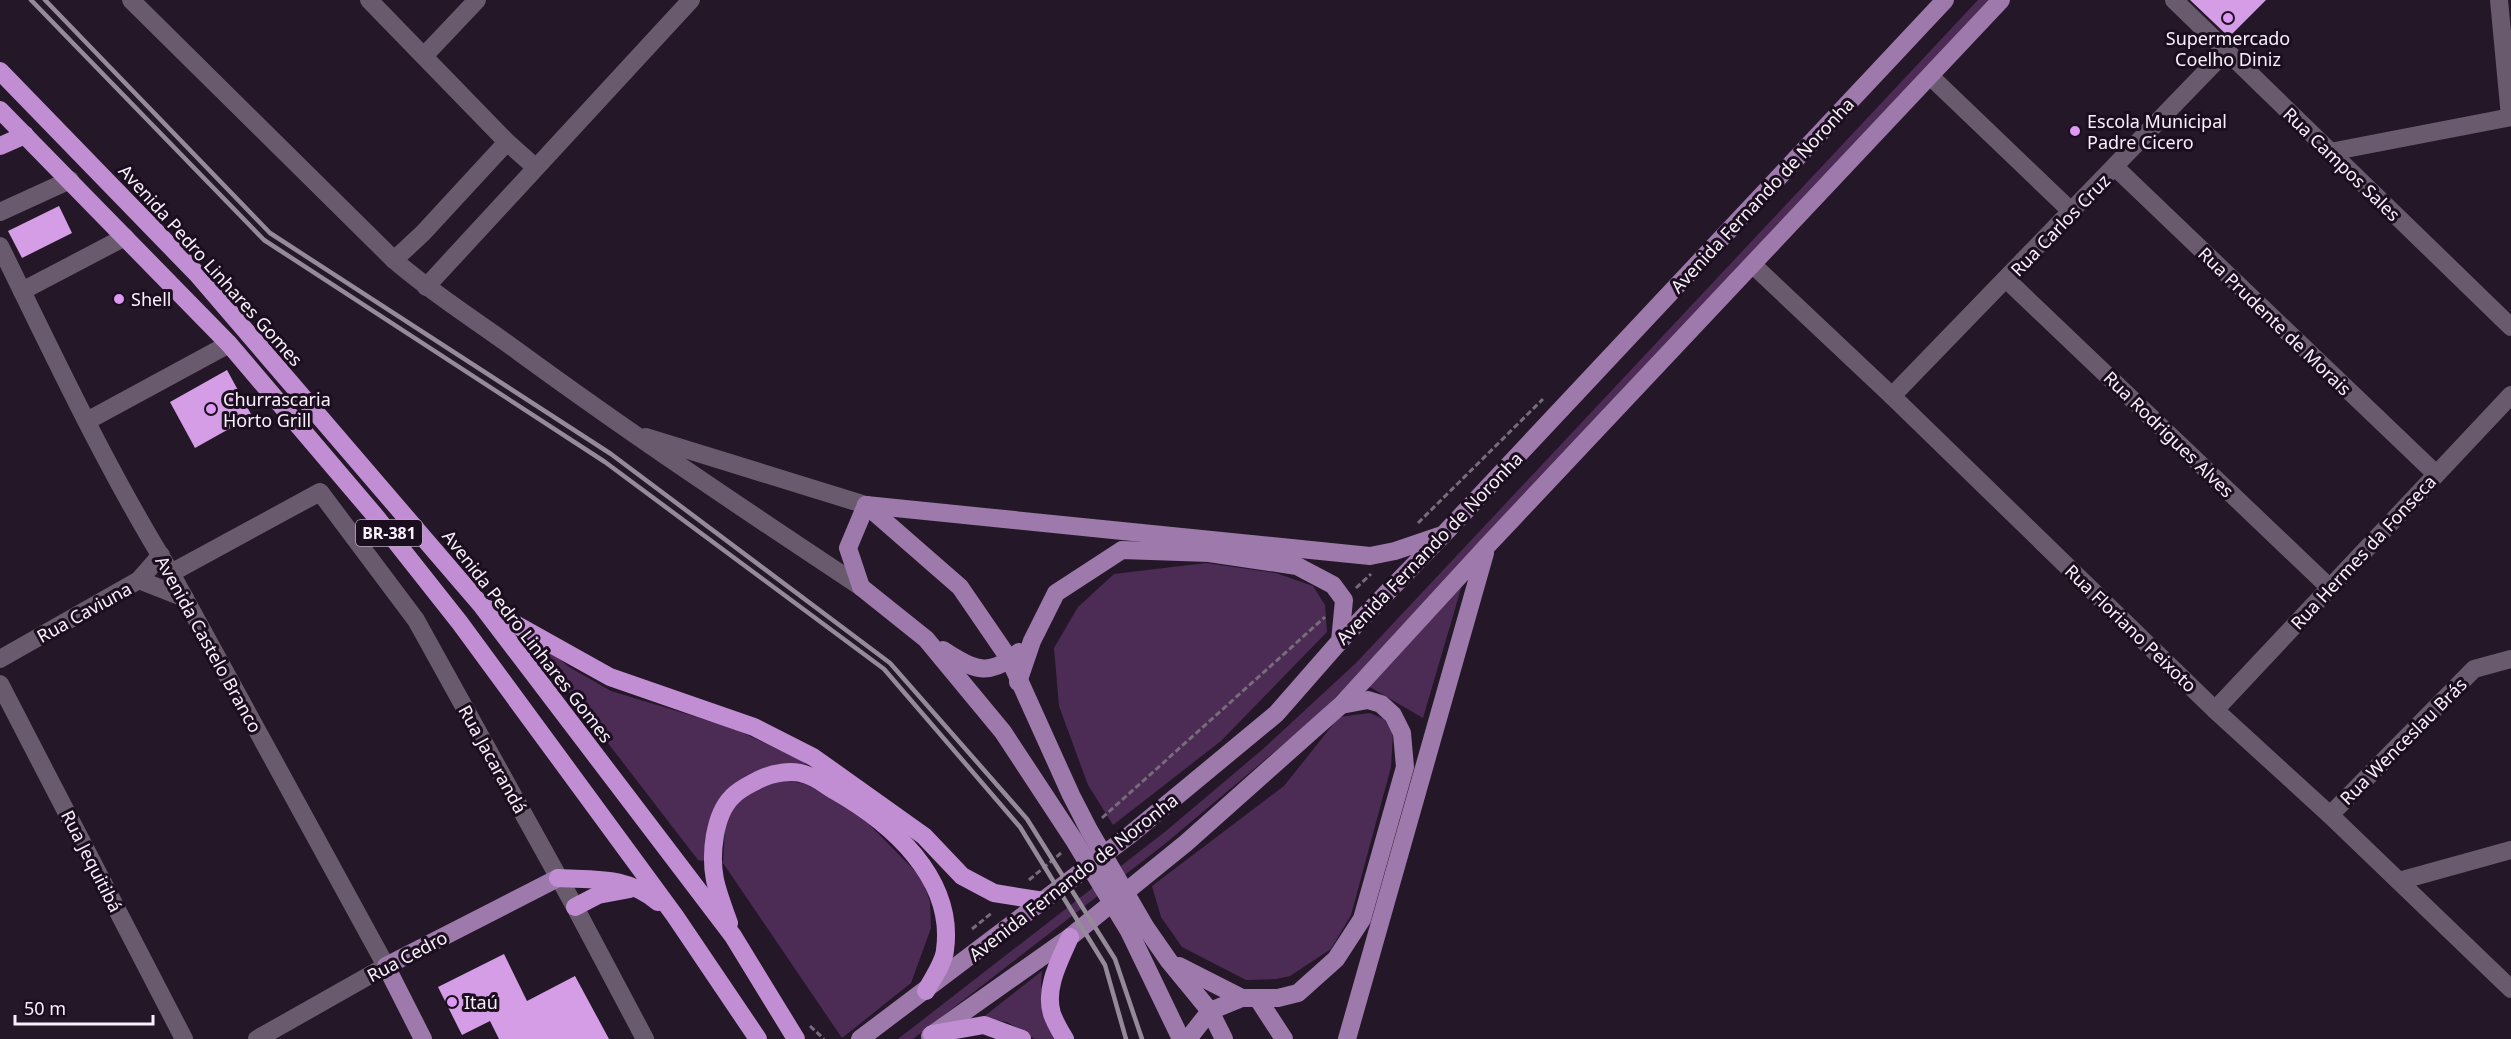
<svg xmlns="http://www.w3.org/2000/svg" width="2511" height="1039" font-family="'Noto Sans',sans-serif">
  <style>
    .green { fill: #4c2c55 }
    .building { fill: #d49de5 }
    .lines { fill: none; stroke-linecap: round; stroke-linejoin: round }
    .path { stroke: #786c7b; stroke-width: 3; stroke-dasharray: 6 3; stroke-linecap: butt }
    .minor { stroke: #695a6e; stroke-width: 18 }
    .major { stroke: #9e79ab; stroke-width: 18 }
    .highway { stroke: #c28ed3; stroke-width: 18 }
    .rail { stroke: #958a98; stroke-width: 4.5 }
    .poi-dot { fill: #dd99f3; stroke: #1b0e1e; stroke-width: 2 }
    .labels { text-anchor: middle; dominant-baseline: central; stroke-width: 6; stroke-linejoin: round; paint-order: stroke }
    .shield { fill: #1b0e1e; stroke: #b6acb9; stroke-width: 1.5 }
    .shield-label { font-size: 16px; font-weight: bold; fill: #f9f0fc }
    .poi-label { font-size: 18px; fill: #f9f0fc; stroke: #1b0e1e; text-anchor: start }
    .street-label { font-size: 18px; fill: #f9f0fc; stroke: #1b0e1e }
  </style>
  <rect width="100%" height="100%" fill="#241728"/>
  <g class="green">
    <polygon points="1978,0 1994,0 1431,599 1317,716 1166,843 913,1039 898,1039 1166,831 1263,749 1356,663"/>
    <polygon points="1206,563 1276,573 1313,586 1325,605 1327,632 1221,741 1113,825 1088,785 1059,706 1054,648 1078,607 1114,574"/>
    <polygon points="1462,585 1423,718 1363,683"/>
    <polygon points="542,644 569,667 611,691 733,728 805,762 804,766 771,766 749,775 707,855 703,861 698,860 557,677 538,647"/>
    <polygon points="1370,713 1384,719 1393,733 1391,767 1351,915 1331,949 1290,976 1276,979 1246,980 1182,947 1161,917 1152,886 1284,786 1339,717"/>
    <polygon points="777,779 806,784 859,814 922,878 930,902 931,928 911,983 842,1038 723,863 725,827 734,803"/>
    <path d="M1042,971C1039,1002 1043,1011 1056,1039H1035L1007,1022L982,1018Z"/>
  </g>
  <g class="building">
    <polygon points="2190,0 2266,0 2229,37"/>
    <polygon points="59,206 72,233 22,258 8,231"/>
    <polygon points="227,370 252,416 195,448 170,402"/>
    <polygon points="504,954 527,1001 575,976 609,1039 499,1039 490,1021 462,1035 438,987"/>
  </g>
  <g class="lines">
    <g class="path">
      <polyline points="1418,523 1543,399"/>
      <polyline points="1356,588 1371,574"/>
      <polyline points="1102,818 1325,617"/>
      <polyline points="1029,880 1061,853"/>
      <polyline points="972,929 993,912"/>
      <polyline points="810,1026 824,1039"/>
    </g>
    <g class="minor">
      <path d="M131,0L394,260C433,294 477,321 519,352C631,434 745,510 861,587"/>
      <polyline points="369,0 507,142 535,167"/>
      <polyline points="2174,0 2511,327"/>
      <polyline points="2499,0 2510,117"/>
      <polyline points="424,56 477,0"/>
      <polyline points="1930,76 2072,212"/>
      <polyline points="2330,152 2511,117"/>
      <polyline points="2115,167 2436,474"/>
      <polyline points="0,212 70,180"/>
      <path d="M0,246C54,356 106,468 171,573L386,966L257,1039"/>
      <polyline points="394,260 423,233 507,142"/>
      <polyline points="1753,265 1892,396 2215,710 2330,815 2511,989"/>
      <polyline points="2007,280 2330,588"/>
      <polyline points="426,287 691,0"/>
      <polyline points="22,291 125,237"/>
      <polyline points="1892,396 2226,51"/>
      <polyline points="87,421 229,344"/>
      <polyline points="646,437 866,505"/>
      <polyline points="171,573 320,492 416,620 575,907 645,1039"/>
      <polyline points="139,580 185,598"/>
      <polyline points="0,659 139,580 161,555"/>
      <polyline points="0,684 184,1039"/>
      <polyline points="2215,710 2511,395"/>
      <polyline points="2330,815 2474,669 2511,659"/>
      <polyline points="2399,881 2511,850"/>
    </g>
    <g class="major">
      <polyline points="866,505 960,587 1010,660 1071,795 1089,830 1146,928 1169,961 1210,1011 1224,1039"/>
      <polyline points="866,505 848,548 861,587 926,639 1003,732 1074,840 1129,931 1181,1039"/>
      <polyline points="866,505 1370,556 1395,551 1439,536"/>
      <path d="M943,650C973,670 989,678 1019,652"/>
      <polyline points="1018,682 1032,641 1056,593 1122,550 1209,553 1297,566 1333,585 1344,600 1340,641"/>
      <polyline points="1179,966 1242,998 1278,998 1298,993 1336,959 1362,919 1405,767 1402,733 1393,715 1381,704 1368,700 1341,705"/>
      <polyline points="1258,999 1284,1039"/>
      <polyline points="930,1036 1070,937 1186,843 1341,705 1487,546 2001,0"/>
      <polyline points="423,1039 386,966 558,878"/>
      <polyline points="860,1039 1131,834 1276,714 1340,641 1444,534 1945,0"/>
      <polyline points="1188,1039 1210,1011 1242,998"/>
      <polyline points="1347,1039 1485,553"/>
    </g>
    <g class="highway">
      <polyline points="0,71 197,274 482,606 733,936 796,1039"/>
      <polyline points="0,110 229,344 377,518 460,623 675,916 758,1039"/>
      <polyline points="0,146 25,135"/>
      <polyline points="488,609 610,677 754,727 813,757 924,836 962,876 994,893 1044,901"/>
      <path d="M558,878C596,880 627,876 658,902"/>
      <polyline points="575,907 598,895 630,889"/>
      <path d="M729,923C724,909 718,894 715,880C710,855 714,815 732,797C739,789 749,785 758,780C772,773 792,769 807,775C817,778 826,786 835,791C891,823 955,878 945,950C944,963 932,979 926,991"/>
      <polyline points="932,1034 984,1025 1022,1039"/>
      <path d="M1065,1039C1060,1031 1055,1022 1052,1014C1044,988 1060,960 1070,937"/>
    </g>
    <g class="rail">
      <polyline points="31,0 264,240 605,462 884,669 1020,827 1105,965 1126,1039"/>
      <polyline points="45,0 270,233 611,454 890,663 1027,819 1115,959 1142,1039"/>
    </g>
  </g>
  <g class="poi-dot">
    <circle cx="2228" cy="18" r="6"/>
    <circle cx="2075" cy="131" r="6"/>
    <circle cx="119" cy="299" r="6"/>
    <circle cx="211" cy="409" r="6"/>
    <circle cx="452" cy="1002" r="6"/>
  </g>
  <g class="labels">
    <rect class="shield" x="356" y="520" width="66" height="26" rx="4.5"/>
    <g class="shield-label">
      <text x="389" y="533">BR-381</text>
    </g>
    <g class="poi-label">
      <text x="2228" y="38" text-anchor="middle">Supermercado<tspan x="2228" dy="21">Coelho Diniz</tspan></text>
      <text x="2087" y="121">Escola Municipal<tspan x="2087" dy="21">Padre Cicero</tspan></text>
      <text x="131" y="299">Shell</text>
      <text x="223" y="399">Churrascaria<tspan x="223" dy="21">Horto Grill</tspan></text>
      <text x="464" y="1002">Itaú</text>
    </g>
    <g class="street-label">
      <text transform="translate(2342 164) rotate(44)">Rua Campos Sales</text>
      <text transform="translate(1762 195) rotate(-47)">Avenida Fernando de Noronha</text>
      <text transform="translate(2060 225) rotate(-46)">Rua Carlos Cruz</text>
      <text transform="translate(211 265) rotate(48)">Avenida Pedro Linhares Gomes</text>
      <text transform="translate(2275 321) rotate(44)">Rua Prudente de Morais</text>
      <text transform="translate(2169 434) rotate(44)">Rua Rodrigues Alves</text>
      <text transform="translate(1429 548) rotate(-46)">Avenida Fernando de Noronha</text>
      <text transform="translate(2363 552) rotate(-47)">Rua Hermes da Fonseca</text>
      <text transform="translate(84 612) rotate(-29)">Rua Caviuna</text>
      <text transform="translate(2131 628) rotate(44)">Rua Floriano Peixoto</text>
      <text transform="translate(528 636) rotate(52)">Avenida Pedro Linhares Gomes</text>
      <text transform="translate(209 644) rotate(61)">Avenida Castelo Branco</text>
      <text transform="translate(2403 741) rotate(-45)">Rua Wenceslau Brás</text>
      <text transform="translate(493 759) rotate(61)">Rua Jacarandá</text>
      <text transform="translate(92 861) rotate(63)">Rua Jequitibá</text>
      <text transform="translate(1073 877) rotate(-38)">Avenida Fernando de Noronha</text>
      <text transform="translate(407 956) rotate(-28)">Rua Cedro</text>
    </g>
  </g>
  <path d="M15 1015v9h138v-9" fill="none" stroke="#f9f0fc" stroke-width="3"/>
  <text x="24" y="1015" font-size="18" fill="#f9f0fc" stroke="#1b0e1e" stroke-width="4.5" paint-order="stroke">50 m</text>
</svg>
